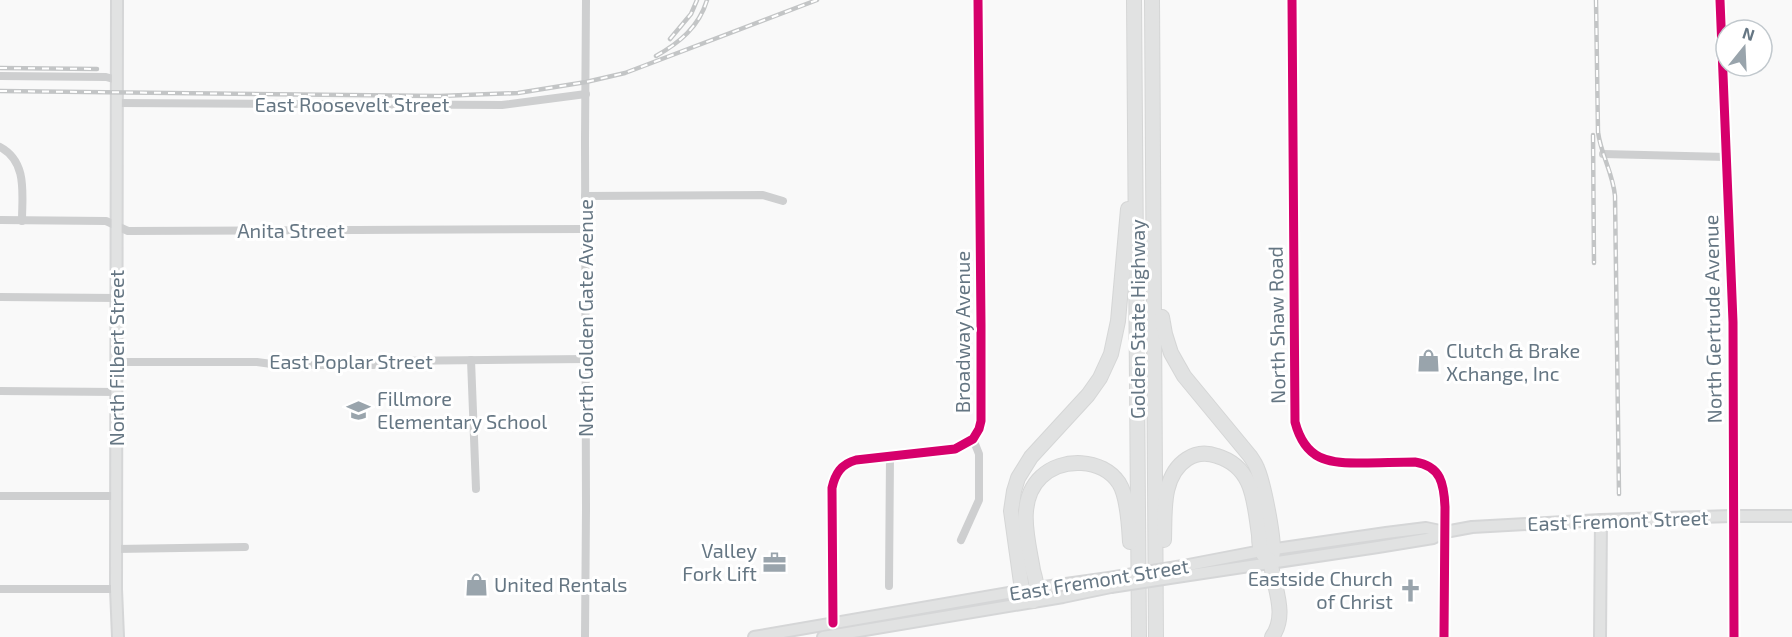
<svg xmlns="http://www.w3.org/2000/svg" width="1792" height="637" font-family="'Exo 2',sans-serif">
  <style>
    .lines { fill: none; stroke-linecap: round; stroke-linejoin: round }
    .secondary-casing { stroke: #d5d6d7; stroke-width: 14 }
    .highway-casing { stroke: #d5d6d6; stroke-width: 16 }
    .street { stroke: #cecfd0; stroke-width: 8 }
    .secondary { stroke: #e1e2e2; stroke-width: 10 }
    .highway { stroke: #e1e2e2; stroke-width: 14 }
    .rail-casing { stroke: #c3c5c6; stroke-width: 4.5 }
    .rail { stroke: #fff; stroke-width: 2; stroke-dasharray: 7; stroke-linecap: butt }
    .secondary-bridge-casing { stroke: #d5d6d7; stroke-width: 14; stroke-linecap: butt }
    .secondary-bridge { stroke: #e1e2e2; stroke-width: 10 }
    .cycleway-casing { stroke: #fff; stroke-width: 13 }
    .cycleway { stroke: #d6006c; stroke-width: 9 }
    .labels { text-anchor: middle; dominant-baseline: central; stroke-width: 6; stroke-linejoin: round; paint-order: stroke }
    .street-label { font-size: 20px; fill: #657683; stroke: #fff }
    .poi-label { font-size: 20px; fill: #657683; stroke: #fff; text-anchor: start }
  </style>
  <rect width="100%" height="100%" fill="#f9f9f9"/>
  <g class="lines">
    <defs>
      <g id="secondary">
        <polyline points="117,0 116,589 118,637"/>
        <polyline points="1183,566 1261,551 1386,533 1426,528 1445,532"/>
        <polyline points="1183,576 1378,547 1433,538 1445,532 1472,527 1601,520 1732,516 1792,516"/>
        <polyline points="754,637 1037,588 1109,578"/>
        <polyline points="823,637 1063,597 1111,587"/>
        <polyline points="1600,637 1601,520"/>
      </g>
      <g id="highway">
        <polyline points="1134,0 1139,637"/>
        <polyline points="1152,0 1156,637"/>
        <path d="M1162,317L1165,334L1171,353L1184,376L1250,456C1252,459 1255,463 1257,468C1264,484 1273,533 1273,550C1273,555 1271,560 1271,564C1274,588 1288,615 1272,637"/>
        <path d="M1164,540C1165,513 1161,476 1187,459C1196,453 1206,452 1217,456C1254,467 1254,502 1259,535C1259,540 1259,548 1262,552C1264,556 1268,559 1271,563"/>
        <polyline points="1033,601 1022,590 1011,511 1014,491 1018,478 1031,457 1088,395 1100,378 1111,354 1118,321 1128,209"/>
        <path d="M1033,601C1034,597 1036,592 1036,588C1037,582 1034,575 1033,570C1028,540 1016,501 1041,477C1062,457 1102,458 1119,483C1128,497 1129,526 1130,542"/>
      </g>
    </defs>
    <use href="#secondary" class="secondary-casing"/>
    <use href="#highway" class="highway-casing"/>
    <g class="street">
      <path d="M1292,0L1295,422C1305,460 1328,464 1363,463C1380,463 1397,462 1415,462C1441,466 1444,484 1445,507L1444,637"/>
      <polyline points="1720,0 1733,322 1734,637"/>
      <polyline points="0,76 106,77 117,80"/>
      <polyline points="118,103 502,105 586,94"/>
      <path d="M0,147C28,162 22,194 22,221"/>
      <polyline points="1603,154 1726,157"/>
      <polyline points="585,196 763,195 783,201"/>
      <polyline points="0,220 106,221 128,231 585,229"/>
      <polyline points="0,297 117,298"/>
      <polyline points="471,360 476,489"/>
      <polyline points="117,362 257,362 279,365 374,365 389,361 586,359"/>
      <polyline points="0,391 117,392"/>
      <polyline points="0,496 116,496"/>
      <polyline points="961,540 979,500 979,454 973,439"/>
      <polyline points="116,549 245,547"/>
      <polyline points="889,586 890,456"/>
      <polyline points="0,589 116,589"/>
      <path d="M833,623L832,488C835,474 841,464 856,460L955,449L973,439L979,429L981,421V325L978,0"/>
      <polyline points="585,637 586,509 585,140 586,0"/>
    </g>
    <use href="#secondary" class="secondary"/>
    <use href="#highway" class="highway"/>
    <defs>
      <g id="rail">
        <path d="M1596,0L1598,132C1601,155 1613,173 1615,196L1619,494"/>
        <polyline points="670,39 691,14 697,0"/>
        <path d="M656,56C679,43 699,27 707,0"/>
        <polyline points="0,68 97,69"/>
        <polyline points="0,91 439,96 518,93 586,82 625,73 817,0"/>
        <polyline points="1593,135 1594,263"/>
      </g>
    </defs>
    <use href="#rail" class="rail-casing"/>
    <use href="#rail" class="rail"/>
    <defs>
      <g id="secondary-bridge">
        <polyline points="1109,578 1183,566"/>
        <polyline points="1111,587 1183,576"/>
      </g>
    </defs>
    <use href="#secondary-bridge" class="secondary-bridge-casing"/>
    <use href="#secondary-bridge" class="secondary-bridge"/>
    <defs>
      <g id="cycleway">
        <path d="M1292,0L1295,422C1305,460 1328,464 1363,463C1380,463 1397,462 1415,462C1441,466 1444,484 1445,507L1444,637"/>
        <polyline points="1720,0 1733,322 1734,637"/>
        <path d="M833,623L832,488C835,474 841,464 856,460L955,449L973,439L979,429L981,421V325L978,0"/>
      </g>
    </defs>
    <use href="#cycleway" class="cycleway-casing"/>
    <use href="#cycleway" class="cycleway"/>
  </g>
  <defs>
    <symbol id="shop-bare" viewBox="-9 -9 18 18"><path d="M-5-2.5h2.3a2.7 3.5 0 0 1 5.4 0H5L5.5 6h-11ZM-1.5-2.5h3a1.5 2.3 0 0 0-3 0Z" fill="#99a4ac" stroke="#fff" stroke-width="2.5" paint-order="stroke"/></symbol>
    <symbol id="school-bare" viewBox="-9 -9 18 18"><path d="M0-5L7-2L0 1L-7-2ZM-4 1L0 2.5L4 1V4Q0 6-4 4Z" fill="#99a4ac" stroke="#fff" stroke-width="2.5" paint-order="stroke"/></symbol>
    <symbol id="office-bare" viewBox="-9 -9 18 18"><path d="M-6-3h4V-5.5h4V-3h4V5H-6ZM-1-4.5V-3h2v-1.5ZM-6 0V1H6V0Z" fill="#99a4ac" stroke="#fff" stroke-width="2.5" paint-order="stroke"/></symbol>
    <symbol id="church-bare" viewBox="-9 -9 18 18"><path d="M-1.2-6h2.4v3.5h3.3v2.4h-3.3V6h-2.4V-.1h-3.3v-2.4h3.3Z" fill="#99a4ac" stroke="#fff" stroke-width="2.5" paint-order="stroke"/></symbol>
  </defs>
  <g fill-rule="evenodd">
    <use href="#shop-bare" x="1412" y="344" width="33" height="33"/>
    <use href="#school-bare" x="342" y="394" width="33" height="33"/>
    <use href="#office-bare" x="758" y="546" width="33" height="33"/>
    <use href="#shop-bare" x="460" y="568" width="33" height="33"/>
    <use href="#church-bare" x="1394" y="574" width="33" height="33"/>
  </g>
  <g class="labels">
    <g class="street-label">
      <text x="352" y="104">East Roosevelt Street</text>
      <text x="291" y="230">Anita Street</text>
      <text transform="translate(585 318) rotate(-90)">North Golden Gate Avenue</text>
      <text transform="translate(1137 319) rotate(-90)">Golden State Highway</text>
      <text transform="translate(1712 319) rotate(-91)">North Gertrude Avenue</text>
      <text transform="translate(1276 325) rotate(-91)">North Shaw Road</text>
      <text transform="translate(962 332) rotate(-90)">Broadway Avenue</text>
      <text transform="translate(116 358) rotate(-90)">North Filbert Street</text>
      <text x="351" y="361">East Poplar Street</text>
      <text transform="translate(1618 520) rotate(-2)">East Fremont Street</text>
      <text transform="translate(1099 579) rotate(-9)">East Fremont Street</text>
    </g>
    <g class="poi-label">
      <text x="1446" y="350">Clutch &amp; Brake<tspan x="1446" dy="23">Xchange, Inc</tspan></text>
      <text x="377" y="398">Fillmore<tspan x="377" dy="23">Elementary School</tspan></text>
      <text x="757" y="550" text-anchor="end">Valley<tspan x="757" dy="23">Fork Lift</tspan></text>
      <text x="1393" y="578" text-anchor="end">Eastside Church<tspan x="1393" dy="23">of Christ</tspan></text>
      <text x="494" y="584">United Rentals</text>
    </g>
  </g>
  <g transform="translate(1744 48) rotate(18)"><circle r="28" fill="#ffffff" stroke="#c1c8cd" stroke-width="1.5"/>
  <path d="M0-4.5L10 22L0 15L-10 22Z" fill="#99a4ac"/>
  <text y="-9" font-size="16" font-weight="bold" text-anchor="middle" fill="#657683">N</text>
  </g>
</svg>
